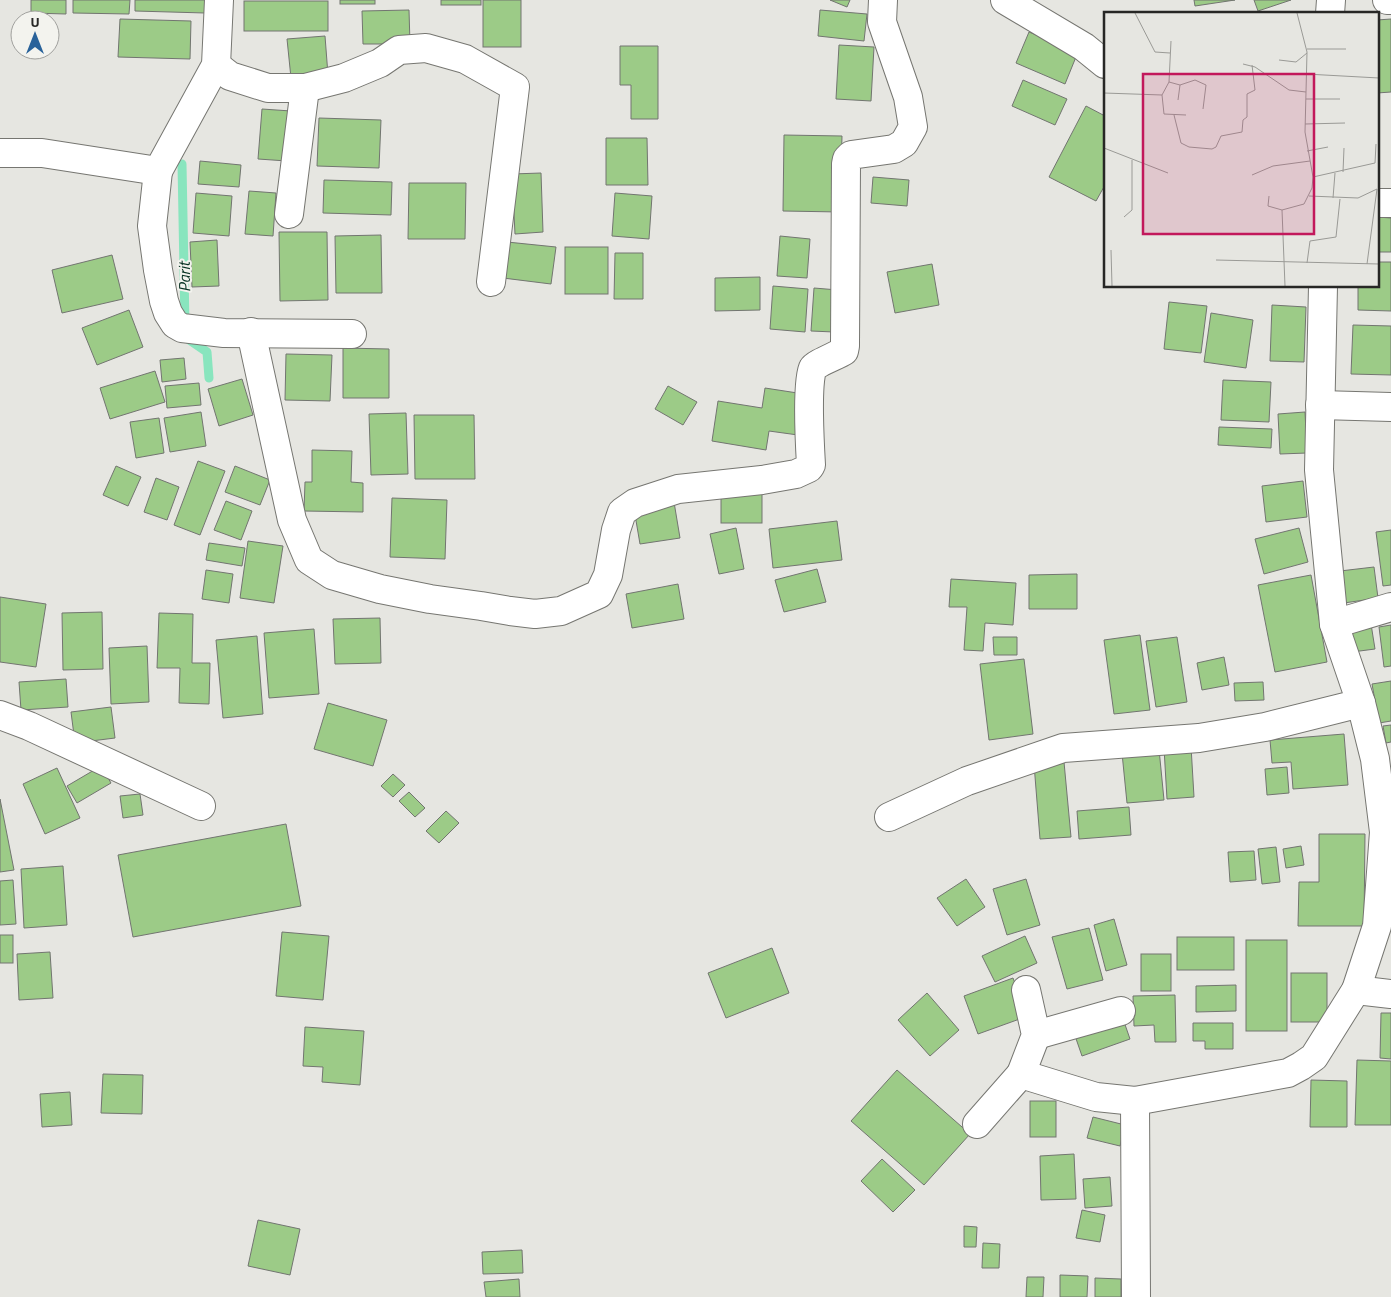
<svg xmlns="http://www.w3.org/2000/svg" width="1391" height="1297" font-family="'Titillium Web',sans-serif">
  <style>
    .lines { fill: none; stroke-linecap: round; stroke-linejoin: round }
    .stream { stroke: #89e5be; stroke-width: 9 }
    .building { fill: #9ccb87; stroke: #727570 }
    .minor-casing { stroke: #767671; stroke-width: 30 }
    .minor { stroke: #fff; stroke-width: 28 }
    .labels { text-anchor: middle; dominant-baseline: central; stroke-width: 4; stroke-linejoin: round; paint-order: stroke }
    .water-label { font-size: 16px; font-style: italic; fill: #073223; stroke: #f3f3ee }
    .inset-road { fill: none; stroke: #9a9a96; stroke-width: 1 }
    .view { fill: #c2185b; fill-opacity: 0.15; stroke: #c2185b; stroke-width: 2.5 }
    .inset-edge { fill: none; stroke: #272725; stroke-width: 2.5 }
  </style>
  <rect width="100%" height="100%" fill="#e6e6e1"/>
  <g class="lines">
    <g class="stream">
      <polyline points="182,164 185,324"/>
      <polyline points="185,337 207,352 209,378"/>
    </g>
  </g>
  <g class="building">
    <polygon points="31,0 66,0 66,14 31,13"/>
    <polygon points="73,0 130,0 129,14 73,13"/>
    <polygon points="135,0 206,0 205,13 135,11"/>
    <rect x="340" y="0" width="35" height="4"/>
    <rect x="441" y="0" width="40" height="5"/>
    <rect x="483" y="0" width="38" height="47"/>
    <polygon points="830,0 850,0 847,7"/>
    <polygon points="1194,0 1235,0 1195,6"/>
    <polygon points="1254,0 1291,0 1258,11"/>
    <rect x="244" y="1" width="84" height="30"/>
    <polygon points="409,10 410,44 363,44 362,11"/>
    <polygon points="820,10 867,14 864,41 818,36"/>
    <polygon points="120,19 191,21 190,59 118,57"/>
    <polygon points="1391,19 1391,92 1377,93 1377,20"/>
    <polygon points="1029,32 1078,52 1065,84 1016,63"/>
    <polygon points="325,36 328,75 291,78 287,39"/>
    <polygon points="839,45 874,47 871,101 836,99"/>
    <polygon points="620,46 658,46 658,119 631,119 631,85 620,85"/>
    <polygon points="1023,80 1067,99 1055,125 1012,106"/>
    <polygon points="1086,106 1105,116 1105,185 1096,201 1049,177"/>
    <polygon points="262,109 291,111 287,161 258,159"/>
    <polygon points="319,118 381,120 379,168 317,166"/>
    <polygon points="784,135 842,136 840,212 783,211"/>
    <polygon points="606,138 647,138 648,185 606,185"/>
    <polygon points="200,161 241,165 239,187 198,184"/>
    <polygon points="541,173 543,232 515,234 512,174"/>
    <polygon points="873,177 909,180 907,206 871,203"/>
    <polygon points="324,180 392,182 391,215 323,213"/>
    <polygon points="409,183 466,183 465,239 408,239"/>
    <polygon points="249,191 276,193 273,236 245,234"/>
    <polygon points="196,193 232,196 229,236 193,233"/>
    <polygon points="615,193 652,196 649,239 612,236"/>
    <polygon points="1377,217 1391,218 1391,252 1377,252"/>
    <polygon points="279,232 327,232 328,300 280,301"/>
    <polygon points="381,235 382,293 336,293 335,236"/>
    <polygon points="780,236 810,239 807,278 777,276"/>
    <polygon points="217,240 219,286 192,287 190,242"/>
    <polygon points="507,242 556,247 551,284 503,278"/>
    <rect x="565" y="247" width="43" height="47"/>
    <polygon points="615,253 643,253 643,299 614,299"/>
    <polygon points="112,255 123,299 62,313 52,270"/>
    <polygon points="1377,262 1391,262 1391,311 1358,310 1358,286 1377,286"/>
    <polygon points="932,264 939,305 895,313 887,272"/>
    <polygon points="760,277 760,310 715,311 715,278"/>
    <polygon points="773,286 808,289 805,332 770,329"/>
    <polygon points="814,288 838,290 834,332 811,331"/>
    <polygon points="1169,302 1207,306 1201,353 1164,349"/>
    <polygon points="1272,305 1306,307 1304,362 1270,361"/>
    <polygon points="129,310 143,347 97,365 82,328"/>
    <polygon points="1211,313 1253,320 1246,368 1204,362"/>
    <polygon points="1353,325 1391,326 1391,375 1351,374"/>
    <polygon points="343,348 389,349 389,398 343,398"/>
    <polygon points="286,354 332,355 330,401 285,400"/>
    <polygon points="184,358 186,379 162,382 160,360"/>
    <polygon points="155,371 165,402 110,419 100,388"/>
    <polygon points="242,379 253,415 219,426 208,389"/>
    <polygon points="1223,380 1271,382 1269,422 1221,420"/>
    <polygon points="199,383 201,405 167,408 165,386"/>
    <polygon points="668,386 697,402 683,425 655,409"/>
    <polygon points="765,388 804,394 798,435 769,431 766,450 712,441 718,401 762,408"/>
    <polygon points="201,412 206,446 170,452 164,418"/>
    <polygon points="1305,412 1307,453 1280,454 1278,414"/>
    <polygon points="406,413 408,474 371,475 369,414"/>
    <polygon points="414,415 474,415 475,479 415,479"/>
    <polygon points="159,418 164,453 136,458 130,422"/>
    <polygon points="1219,427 1272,429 1271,448 1218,445"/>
    <polygon points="312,450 352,451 351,482 363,483 363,512 304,511 305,482 312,482"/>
    <polygon points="198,461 225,471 200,535 174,525"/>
    <polygon points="116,466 141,477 128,506 103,495"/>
    <polygon points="235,466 270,480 260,505 225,492"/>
    <polygon points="156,478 179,487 167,520 144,512"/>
    <polygon points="1303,481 1307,517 1266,522 1262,486"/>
    <rect x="721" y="492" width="41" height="31"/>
    <polygon points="392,498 447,500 445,559 390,557"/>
    <polygon points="226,501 252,511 241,540 214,530"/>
    <polygon points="674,502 680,538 640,544 634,509"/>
    <polygon points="837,521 842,560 773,568 769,529"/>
    <polygon points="736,528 744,569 719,574 710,534"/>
    <polygon points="1299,528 1308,562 1264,574 1255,539"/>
    <polygon points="1391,530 1391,585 1383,586 1376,532"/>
    <polygon points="248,541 283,546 274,603 240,598"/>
    <polygon points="209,543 245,548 242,566 206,560"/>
    <polygon points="1374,567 1378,598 1344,603 1340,571"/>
    <polygon points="817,569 826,602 784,612 775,580"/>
    <polygon points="206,570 233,574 229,603 202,599"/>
    <polygon points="1077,574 1077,609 1029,609 1029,575"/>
    <polygon points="1311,575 1327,662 1275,672 1258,585"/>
    <polygon points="951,579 1016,583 1013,625 985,623 983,651 964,650 967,607 949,607"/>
    <polygon points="678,584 684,619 632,628 626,594"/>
    <polygon points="0,597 46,604 36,667 0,662"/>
    <polygon points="102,612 103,669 63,670 62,613"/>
    <polygon points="159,613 193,614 192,663 210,663 209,704 179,703 180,668 157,668"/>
    <polygon points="380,618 381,663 335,664 333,619"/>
    <polygon points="1371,624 1375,649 1352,652 1348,627"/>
    <polygon points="1391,625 1391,666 1384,667 1379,627"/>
    <polygon points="314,629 319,694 269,698 264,633"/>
    <polygon points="1140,635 1150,710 1114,714 1104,640"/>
    <polygon points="257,636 263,714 223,718 216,640"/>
    <polygon points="993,637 1017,637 1017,655 994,655"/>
    <polygon points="1177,637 1187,702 1156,707 1146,641"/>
    <polygon points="147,646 149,702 111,704 109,648"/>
    <polygon points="1224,657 1229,685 1202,690 1197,663"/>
    <polygon points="1024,659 1033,734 989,740 980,664"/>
    <polygon points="66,679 68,707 21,710 19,682"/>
    <polygon points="1391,681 1391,721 1379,723 1372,684"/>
    <polygon points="1263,682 1264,700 1235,701 1234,683"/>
    <polygon points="328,703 387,720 373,766 314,749"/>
    <polygon points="111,707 115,738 75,743 71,712"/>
    <polygon points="1391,725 1391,742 1386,743 1383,726"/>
    <polygon points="1344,734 1348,785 1293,789 1291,762 1272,763 1270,740"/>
    <polygon points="1191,746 1194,797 1167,799 1164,748"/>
    <polygon points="1159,749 1164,800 1127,803 1122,753"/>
    <polygon points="1064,762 1071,837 1040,839 1034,764"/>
    <polygon points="101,766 111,783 77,803 67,786"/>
    <polygon points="1287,767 1289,793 1267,795 1265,769"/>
    <polygon points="57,768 80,818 45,834 23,784"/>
    <polygon points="393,774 405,785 393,797 381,786"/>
    <polygon points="409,792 425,808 415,817 399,801"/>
    <polygon points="140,794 143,815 123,818 120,796"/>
    <polygon points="0,799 14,870 0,872"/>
    <polygon points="1129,807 1131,835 1079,839 1077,811"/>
    <polygon points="446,811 459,823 439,843 426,831"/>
    <polygon points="286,824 301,906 133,937 118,855"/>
    <polygon points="1319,834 1365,834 1364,926 1298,926 1299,882 1319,882"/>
    <polygon points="1301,846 1304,865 1286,868 1283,849"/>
    <polygon points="1276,847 1280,882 1262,884 1258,849"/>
    <polygon points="1254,851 1256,880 1230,882 1228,852"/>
    <polygon points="63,866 67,925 24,928 21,869"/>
    <polygon points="966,879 985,907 957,926 937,898"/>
    <polygon points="1026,879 1040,925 1007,935 993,889"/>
    <polygon points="13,880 16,924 0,925 0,881"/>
    <polygon points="1114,919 1127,965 1106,971 1094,925"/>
    <polygon points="1089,928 1103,980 1067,989 1052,937"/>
    <polygon points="282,932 329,936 323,1000 276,996"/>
    <rect x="0" y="935" width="13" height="28"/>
    <polygon points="1025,936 1037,963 995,982 982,956"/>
    <rect x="1177" y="937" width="57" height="33"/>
    <rect x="1246" y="940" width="41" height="91"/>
    <polygon points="772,948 789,993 726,1018 708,973"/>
    <polygon points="50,952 53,998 19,1000 17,954"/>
    <rect x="1141" y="954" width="30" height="37"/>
    <rect x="1291" y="973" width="36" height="49"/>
    <polygon points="1013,978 1028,1016 978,1034 964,996"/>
    <polygon points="1236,985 1236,1011 1196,1012 1196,986"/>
    <polygon points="927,993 959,1030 930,1056 898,1020"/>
    <polygon points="1175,995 1176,1042 1155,1042 1154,1025 1134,1026 1133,996"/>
    <polygon points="1121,1013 1130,1039 1082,1056 1073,1030"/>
    <polygon points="1381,1013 1391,1013 1391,1059 1380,1058"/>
    <polygon points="1193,1023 1233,1023 1233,1049 1205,1049 1205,1041 1193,1041"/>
    <polygon points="305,1027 364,1031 360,1085 322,1082 323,1067 303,1066"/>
    <polygon points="1357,1060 1391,1061 1391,1125 1355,1125"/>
    <polygon points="897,1070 970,1134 924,1185 851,1121"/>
    <polygon points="103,1074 143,1075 142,1114 101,1113"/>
    <polygon points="1311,1080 1347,1081 1347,1127 1310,1127"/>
    <polygon points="70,1092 72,1125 42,1127 40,1094"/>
    <rect x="1030" y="1101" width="26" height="36"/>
    <polygon points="1093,1117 1125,1125 1120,1146 1087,1138"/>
    <polygon points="1074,1154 1076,1199 1041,1200 1040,1156"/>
    <polygon points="882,1159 915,1190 893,1212 861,1181"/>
    <polygon points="1110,1177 1112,1206 1085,1208 1083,1179"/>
    <polygon points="1082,1210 1105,1215 1100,1242 1076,1238"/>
    <polygon points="258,1220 300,1229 290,1275 248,1266"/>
    <polygon points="964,1226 977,1227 976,1247 964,1247"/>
    <polygon points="983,1243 1000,1244 999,1268 982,1268"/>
    <polygon points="522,1250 523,1273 483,1274 482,1252"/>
    <polygon points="1060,1275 1088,1276 1087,1297 1060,1297"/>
    <polygon points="1027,1277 1044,1277 1043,1297 1026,1297"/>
    <polygon points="1095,1278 1121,1279 1121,1297 1095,1297"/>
    <polygon points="519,1279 520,1297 486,1297 484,1282"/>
  </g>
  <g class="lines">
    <defs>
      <g id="minor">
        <polyline points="1005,0 1084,47 1105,64"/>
        <polyline points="1387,0 1391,0"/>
        <polyline points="1330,14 1331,0"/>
        <polyline points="216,65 230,76 268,88 305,88 344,78 380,63 399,50 426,48 465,59 515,87 491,282"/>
        <polyline points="0,153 42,153 158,171 216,65 219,0"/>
        <polyline points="158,171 152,226 158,270 164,301 168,313 175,324 182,328 224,333 352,334"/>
        <polyline points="1377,203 1391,203"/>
        <polyline points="289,214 305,88"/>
        <path d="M251,332L292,520L309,560L332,575L380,589L430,599L481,606L510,611L535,614L561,611L599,594L608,575L616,530L622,512L635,503L678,489L762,480L796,474L809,468L811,465C810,448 806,379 813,368C815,364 838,355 844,351L845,346L846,164L847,159L851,155L894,149L904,143L913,127L908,97L882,22L883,0"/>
        <polyline points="1320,405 1391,407"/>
        <polyline points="1334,624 1391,607"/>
        <polyline points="0,715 29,726 201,806"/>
        <polyline points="889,817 967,781 1063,748 1199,738 1265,727 1361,703"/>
        <polyline points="1026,990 1036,1035 1021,1074 1096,1097 1135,1101"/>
        <polyline points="1356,990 1391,994"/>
        <polyline points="1036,1035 1121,1011"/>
        <polyline points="977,1124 1021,1074"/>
        <polyline points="1136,1297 1135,1101 1288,1073 1301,1066 1314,1057 1356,990 1377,926 1384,832 1375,759 1361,703 1334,624 1319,470 1323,286"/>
      </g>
    </defs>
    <use href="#minor" class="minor-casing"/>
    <use href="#minor" class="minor"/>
  </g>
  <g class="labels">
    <g class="water-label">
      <text transform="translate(184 277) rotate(-91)">Parit</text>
    </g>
  </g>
  <g transform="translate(1104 12)">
    <rect width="275" height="275" fill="#e6e6e1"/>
    <path class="inset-road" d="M31,1L51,40L66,41M203,37H242M175,48L192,50L203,41M139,52L151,55L185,78L202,80M202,62L275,66M65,70L76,73L91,68L102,73L99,97M0,81L58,83L65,70L67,29M58,83L60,102L82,103M202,87H236M74,88L76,73M70,103L77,131L85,135L108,137L112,135L117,124L138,120L139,108L143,105V82L151,78L148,53M201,112L241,111M0,136L64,161M203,139L224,135M239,160L240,136M148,163L169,154L206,149M209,165L271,151L272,132M165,184L164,194L178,198M205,184L254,186L273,177M229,186L231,161M20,205L28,198V148M7,238L8,274M112,248L275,252M203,251L206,229L232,225L236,187M263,252L273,177M181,274L178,198L200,192L208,176L209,165L201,120L203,40L193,1"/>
    <path class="view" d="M39,62H210V222H39Z"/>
    <rect width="275" height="275" class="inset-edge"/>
  </g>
  <g transform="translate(35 35)"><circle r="24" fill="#f3f3ee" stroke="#a1a19e"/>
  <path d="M0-4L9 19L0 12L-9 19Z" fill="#29629a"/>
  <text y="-8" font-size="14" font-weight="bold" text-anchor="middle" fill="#272725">U</text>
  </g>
</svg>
